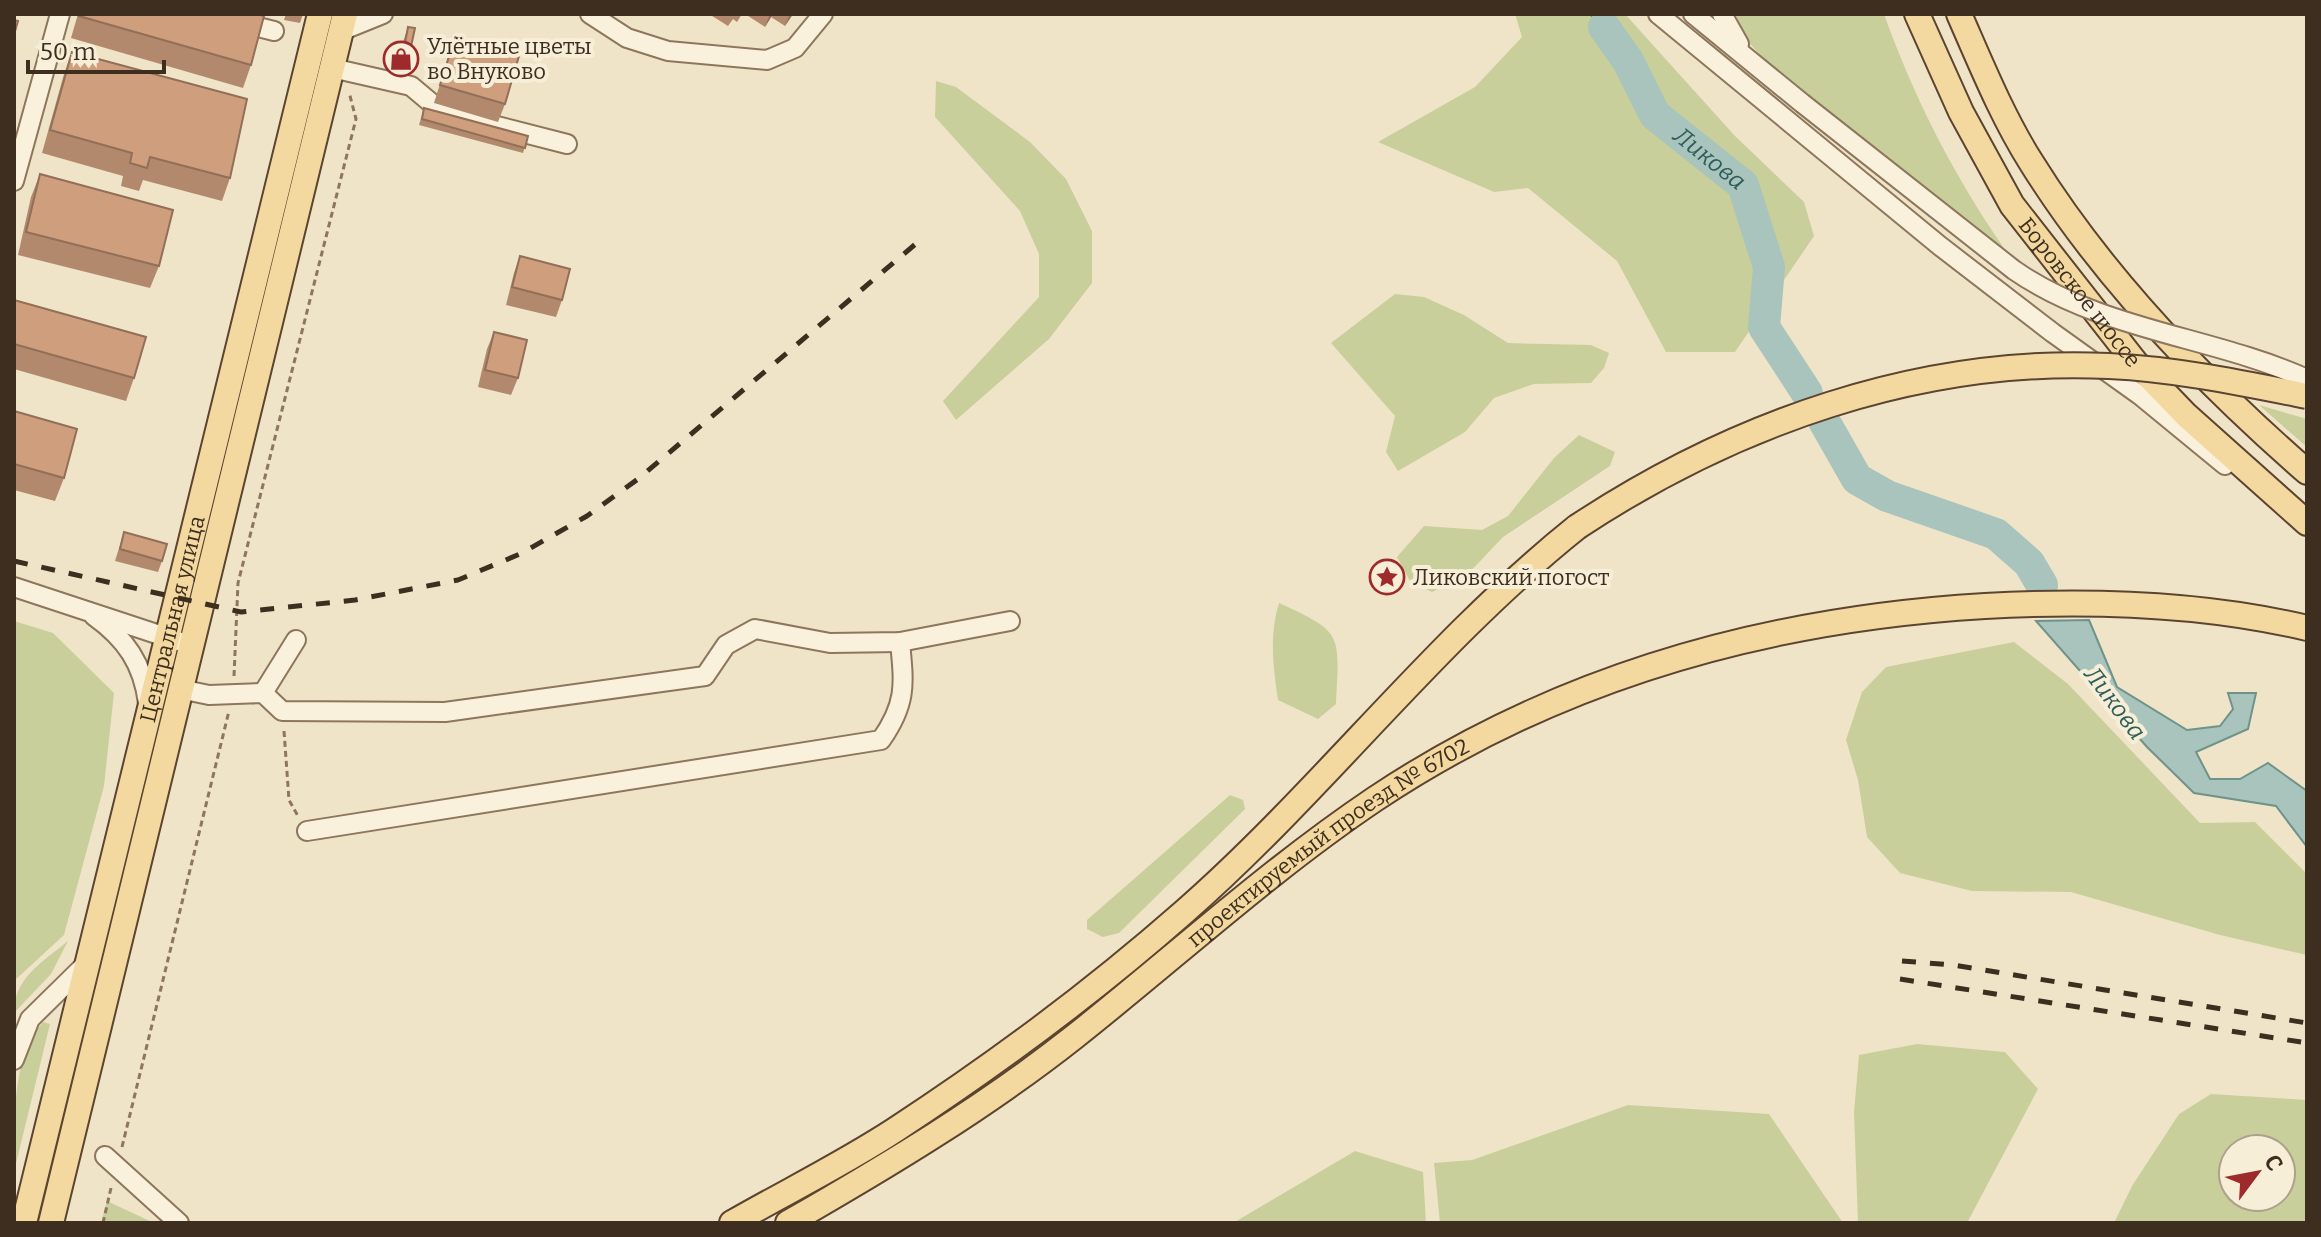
<svg xmlns="http://www.w3.org/2000/svg" width="2321" height="1237" font-family="Bitter,serif">
<rect width="100%" height="100%" fill="#f0e4c8"/>
<g fill="#c9cf9b" fill-rule="evenodd">
<path d="M1515 14H1625L1735 136 1804 202 1814 236 1735 352H1666L1617 261 1528 188 1494 192 1378 142 1475 87 1522 37Z"/>
<path d="M1735 14H1884C1914 98 1955 178 2006 251L1768 63 1738 31 1740 26Z"/>
<path d="M936 81 956 87 1030 142 1066 179 1092 231V283L1049 339 956 420 943 401 1039 297V254L1020 211 935 117Z"/>
<path d="M1395 294 1424 297 1464 315 1508 343 1591 345 1609 353 1604 368 1591 383 1534 384 1494 398 1465 432 1398 471 1386 452 1395 416 1331 343Z"/>
<path d="M2259 405 2307 419V447Z"/>
<path d="M1579 435 1615 452 1610 466 1503 537 1467 575 1432 592 1410 581 1397 557 1424 526 1482 530 1508 516 1554 458Z"/>
<path d="M1279 603C1345 633 1339 634 1336 704L1318 719 1278 700C1273 667 1269 635 1279 603Z"/>
<path d="M14 621 53 633 114 693 104 786 64 935 14 981Z"/>
<path d="M2014 642 2068 684 2200 823 2255 822 2307 874V955L2220 935 2071 892 1972 891 1900 873 1867 837 1858 780 1846 740 1862 692 1886 667Z"/>
<path d="M1230 795 1243 800 1245 809 1119 933 1103 937 1087 929V920Z"/>
<path d="M68 941 51 974 14 1013C14 977 43 962 68 941Z"/>
<path d="M43 1022 50 1024 14 1172C14 1128 11 1055 43 1022Z"/>
<path d="M1917 1044 2005 1052 2038 1089 1967 1223H1858L1854 1112 1859 1055Z"/>
<path d="M2211 1094 2307 1100V1223H2114L2132 1186 2179 1114ZM2233 1149H2281V1197H2233Z"/>
<path d="M1628 1105 1769 1114 1843 1223H1440L1434 1163 1472 1160Z"/>
<path d="M1355 1151 1423 1172 1426 1223H1233Z"/>
<path d="M107 1201 154 1223H101Z"/>
</g>
<path fill="#a9c4bc" stroke="#6f938a" stroke-width="2" d="M2089 620 2117 687 2187 730 2220 726 2233 709 2228 693H2256L2248 729 2196 752 2210 779H2240L2268 763 2307 791V847L2276 806 2194 793 2147 747 2036 621Z"/>
<g fill="none" stroke-linecap="round" stroke-linejoin="round">
<path stroke="#6f938a" stroke-width="5" d="M1592 14 1604 27"/>
<g stroke="#a9c4bc" stroke-width="32">
<path id="s1" d="M1604 27 1628 61 1655 115 1743 185 1769 267 1764 327 1807 393"/>
<path d="M1824 421 1857 479 1887 496 1996 534 2029 563 2042 585"/>
</g>
<g stroke="#8d765c" stroke-width="22">
<g id="minor">
<path d="M206 14 274 31"/>
<path d="M590 14 627 38 668 51 767 60 795 48 823 14"/>
<path d="M1658 14 1940 246 2053 333 2141 396 2225 465"/>
<path d="M1693 14 1802 103"/>
<path d="M1722 14 1739 44"/>
<path d="M341 31 383 14"/>
<path d="M332 68 411 86 442 112 567 144"/>
<path d="M14 181 60 14"/>
<path d="M14 587 178 641"/>
<path d="M94 616C126 639 143 664 148 703"/>
<path d="M180 689 209 695 263 693 282 711 445 712 705 676 726 645 755 629 830 643 900 642 1010 621"/>
<path d="M263 693 296 640"/>
<path d="M307 831 881 740C907 703 904 684 900 642"/>
<path d="M14 1060 30 1019 88 962"/>
<path d="M105 1156 179 1223"/>
</g>
</g>
<g stroke="#5b4430" stroke-width="28">
<g id="major">
<path id="s2" d="M1917 14 1961 112 2012 205 2135 362 2186 415 2307 523"/>
<path d="M1959 14C1981 64 2002 116 2031 162 2103 278 2205 383 2307 472"/>
<path id="s3" d="M24 1223 320 14"/>
<path d="M51 1223 345 14"/>
<path d="M732 1223C786 1192 843 1164 895 1130 996 1064 1093 992 1184 912 1322 791 1433 642 1577 527"/>
<path id="s4" d="M788 1223C887 1166 984 1108 1074 1037 1174 958 1268 871 1375 799 1558 677 1766 619 1985 606 2092 600 2202 603 2307 628"/>
</g>
</g>
<g stroke="#8d765c" stroke-width="3" stroke-dasharray="6 4" stroke-linecap="butt">
<path d="M234 676 238 583 356 119 349 92"/>
<path d="M284 731 289 800 298 816"/>
<path d="M122 1147 229 711"/>
<path d="M103 1223 111 1188"/>
</g>
<use href="#minor" stroke="#faf1dc" stroke-width="18"/>
<use href="#major" stroke="#f3d9a0" stroke-width="24"/>
<g stroke="#3d2e20" stroke-width="5" stroke-dasharray="14 14" stroke-linecap="butt">
<path d="M14 561 241 612 355 600 458 580 520 554 587 516 638 479 925 236"/>
<path d="M1902 961 1953 965 2307 1023"/>
<path d="M1900 979 2307 1043"/>
</g>
<g stroke="#8d765c" stroke-width="22" stroke-linecap="butt">
<path id="minor-bridge" d="M1802 103 2014 270C2102 331 2212 336 2307 379"/>
</g>
<g stroke="#5b4430" stroke-width="28" stroke-linecap="butt">
<path id="major-bridge" d="M1577 527C1733 424 1919 357 2109 366 2175 369 2242 383 2307 396"/>
</g>
<use href="#minor-bridge" stroke="#faf1dc" stroke-width="18"/>
<use href="#major-bridge" stroke="#f3d9a0" stroke-width="24"/>
</g>
<g fill="#b2896c">
<path d="M78 14H257L251 65 243 88 71 38Z"/>
<path d="M286 14H303L300 23 284 20Z"/>
<path d="M709 14H742L737 22 733 19 728 26Z"/>
<path d="M745 14H793L785 26 771 17 765 27Z"/>
<path d="M408 27 409 56 403 73 396 71 402 45Z"/>
<path d="M455 37 505 104 498 122 434 103Z"/>
<path d="M72 52 230 178 222 201 143 180 139 191 121 186 123 176 42 153 64 74Z"/>
<path d="M424 108 528 136 523 153 419 125Z"/>
<path d="M40 174 159 266 150 288 18 255 31 197Z"/>
<path d="M520 256 562 300 556 317 506 305 514 273Z"/>
<path d="M14 300 134 378 126 401 14 369Z"/>
<path d="M494 332 518 378 511 395 478 387 487 349Z"/>
<path d="M14 411 64 478 55 501 14 490Z"/>
<path d="M124 532 162 561 158 572 115 561Z"/>
</g>
<g fill="#916f58">
<path d="M770 14H773L765 27Z"/>
<path d="M790 14H793L785 26Z"/>
</g>
<g fill="#cf9f7d" stroke="#916f58" stroke-width="2">
<path d="M80 14H257L264 16 251 65 79 16Z"/>
<path d="M14 20 18 21 14 35Z"/>
<path d="M408 27 415 28 409 56 403 54Z"/>
<path d="M455 37 519 56 505 104 440 85Z"/>
<path d="M72 52 247 99 230 178 150 157 147 168 130 163 132 153 50 130Z"/>
<path d="M424 108 528 136 525 148 422 119Z"/>
<path d="M40 174 173 210 159 266 26 232Z"/>
<path d="M520 256 570 269 562 300 512 287Z"/>
<path d="M14 300 146 337 134 378 14 344Z"/>
<path d="M494 332 527 340 518 378 485 370Z"/>
<path d="M14 411 77 429 64 478 14 464Z"/>
<path d="M124 532 167 544 162 561 120 549Z"/>
</g>
<defs>
<g id="shop-ring" transform="scale(1.8)"><circle r="9.5" fill="#f7eed8" stroke="#9e2a2b" stroke-width="1.5"/><path d="M-5-2.5h2.3a2.7 3.5 0 0 1 5.4 0H5L5.5 6h-11ZM-1.5-2.5h3a1.5 2.3 0 0 0-3 0Z" fill="#9e2a2b"/></g>
<g id="sight-ring" transform="scale(1.8)"><circle r="9.5" fill="#f7eed8" stroke="#9e2a2b" stroke-width="1.5"/><path d="M0-6L1.8-2.2L6-1.7L2.9 1.2L3.7 5.4L0 3.3L-3.7 5.4L-2.9 1.2L-6-1.7L-1.8-2.2Z" fill="#9e2a2b"/></g>
</defs>
<g fill-rule="evenodd">
<use href="#shop-ring" x="401" y="59"/>
<use href="#sight-ring" x="1387" y="577"/>
</g>
<g text-anchor="middle" stroke-width="8" stroke-linejoin="round" paint-order="stroke">
<g font-size="22" fill="#3d2e20" stroke="#f7eed8" text-anchor="start">
<text x="427" y="54">Улётные цветы<tspan x="427" dy="25">во Внуково</tspan></text>
<text x="1413" y="585">Ликовский погост</text>
</g>
<g font-size="22" fill="#3d2e20" stroke="#f7eed8">
<text dy="8" stroke="none"><textPath href="#s2" startOffset="324">Боровское шоссе</textPath></text>
<text dy="8" stroke="none"><textPath href="#s3" startOffset="622">Центральная улица</textPath></text>
<text dy="8" stroke="none"><textPath href="#s4" startOffset="662">проектируемый проезд № 6702</textPath></text>
</g>
<g font-size="24" font-style="italic" fill="#2f5d5a" stroke="#f7eed8">
<text dy="8" stroke="none"><textPath href="#s1" startOffset="172">Ликова</textPath></text>
<text transform="translate(2115 703) rotate(53)" y="8">Ликова</text>
</g>
</g>
<rect width="2321" height="1237" fill="none" stroke="#3d2e20" stroke-width="32"/>
<g transform="translate(2257 1173) rotate(58)"><circle r="38" fill="#f7eed8" stroke="#ada18e" stroke-width="2"/>
<path d="M0-6L14 30L0 20L-14 30Z" fill="#9e2a2b"/>
<text y="-12" font-size="22" font-weight="bold" text-anchor="middle" fill="#3d2e20">С</text>
</g>
<path d="M28 60v12h136v-12" fill="none" stroke="#3d2e20" stroke-width="4"/>
<text x="40" y="60" font-size="24" fill="#3d2e20" stroke="#f7eed8" stroke-width="6" paint-order="stroke">50 m</text>
</svg>
